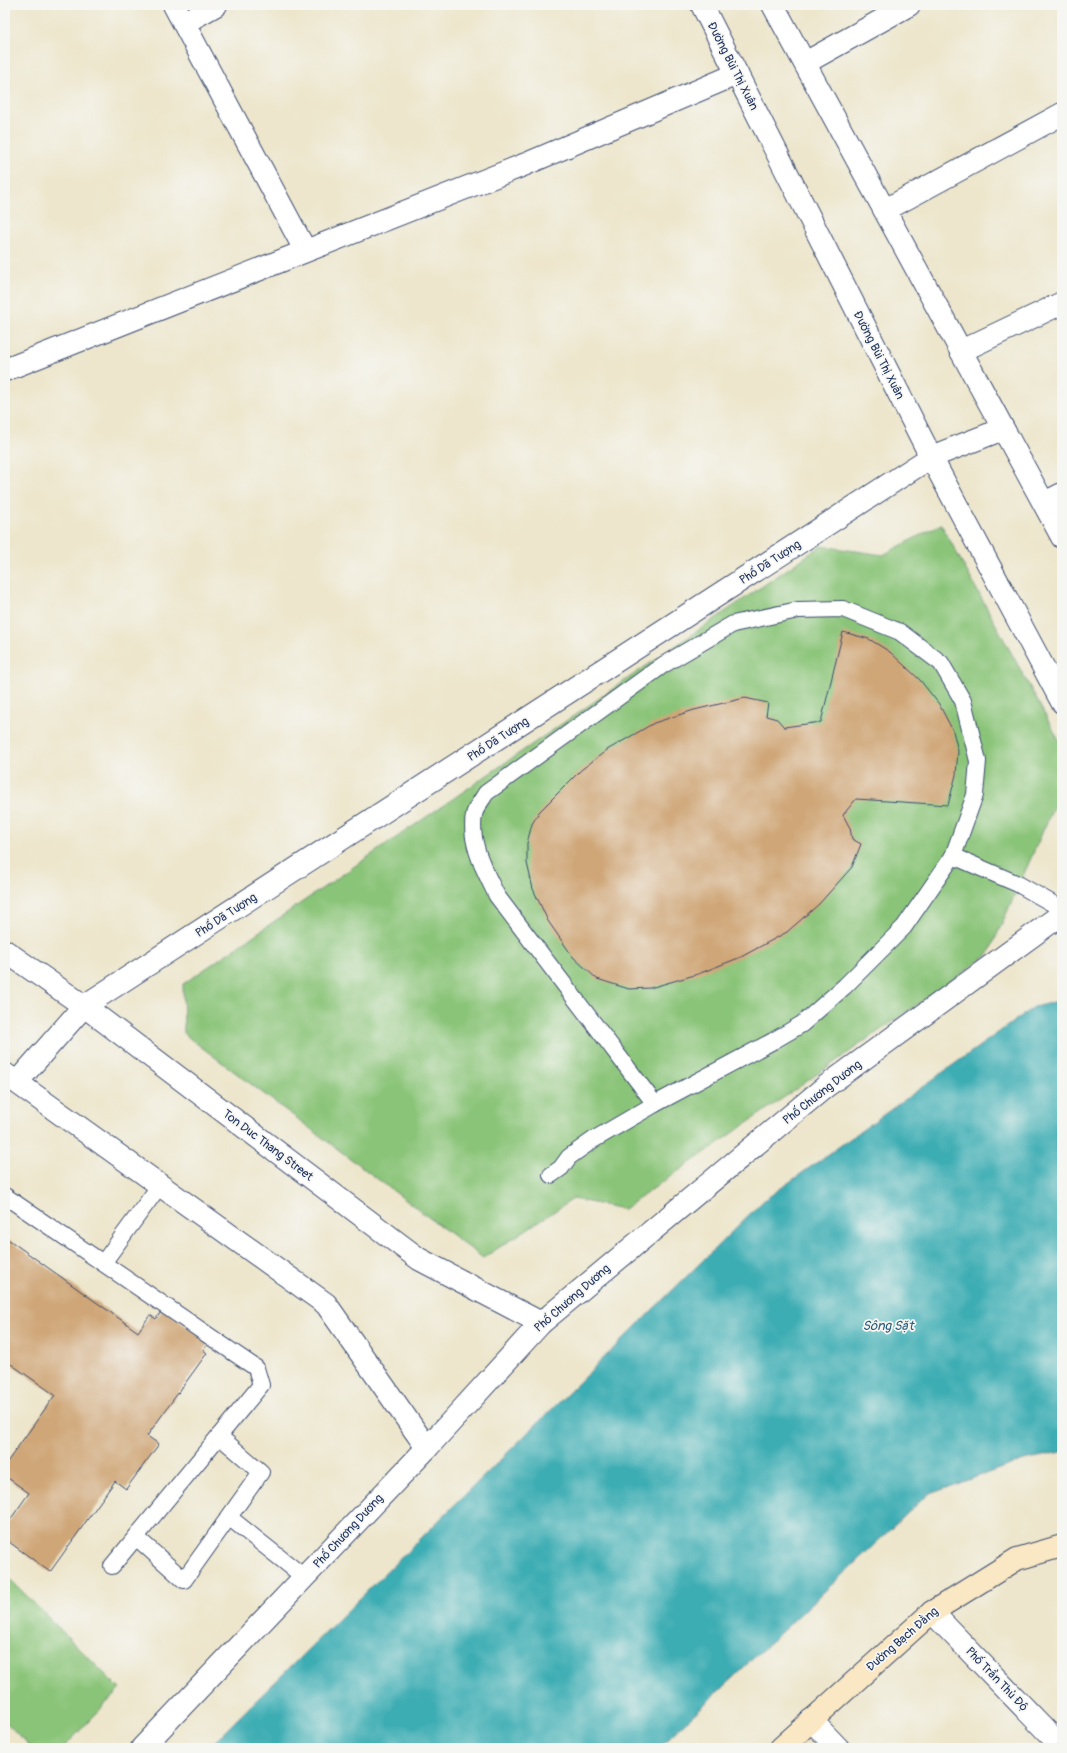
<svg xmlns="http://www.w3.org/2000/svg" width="1067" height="1753" font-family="Pangolin,sans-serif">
<rect width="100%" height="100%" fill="#f6f6f2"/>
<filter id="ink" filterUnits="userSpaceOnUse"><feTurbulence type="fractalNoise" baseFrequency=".025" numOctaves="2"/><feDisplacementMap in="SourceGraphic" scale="8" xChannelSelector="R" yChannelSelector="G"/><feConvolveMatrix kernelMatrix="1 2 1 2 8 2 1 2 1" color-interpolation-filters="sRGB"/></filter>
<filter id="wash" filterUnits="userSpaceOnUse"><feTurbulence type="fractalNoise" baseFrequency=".012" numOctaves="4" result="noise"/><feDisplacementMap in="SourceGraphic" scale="16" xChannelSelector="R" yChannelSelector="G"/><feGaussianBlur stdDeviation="0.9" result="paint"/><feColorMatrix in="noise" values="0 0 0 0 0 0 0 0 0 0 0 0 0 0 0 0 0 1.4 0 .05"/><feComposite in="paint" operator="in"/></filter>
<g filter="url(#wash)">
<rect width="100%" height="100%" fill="#ede6cc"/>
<g fill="#8ac478" stroke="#527a6b">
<path d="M941 524 1062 746V788L988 955 624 1209 573 1199 483 1258 184 1034 183 984 821 546 883 555Z"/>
<path d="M5 1574 120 1689 63 1748H31L5 1721Z"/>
</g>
<path fill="#3cadb4" stroke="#2c6e89" d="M1062 1000V1452L1024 1460 927 1495 658 1748H208L763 1201 1034 1007Z"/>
<g id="blocks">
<g fill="#cfa677">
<path d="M843 632 869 639 890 652 920 680 939 704 953 731 958 751 956 775 948 805 856 799 843 815 850 828 852 839 861 844 852 867 819 904 787 932 741 957 698 974 650 988 629 989 597 979 573 957 548 921 533 889 527 863V843L532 824 539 812 581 770 607 750 654 723 694 710 745 698 768 703 766 716 777 719 784 727 821 722Z"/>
<path d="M5 1237 138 1332 150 1315 156 1319 163 1309 209 1343 203 1350 207 1353 147 1436 159 1444 126 1489 115 1481 50 1572 5 1539V1527L29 1493 5 1476V1465L55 1395 5 1360Z"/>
</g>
</g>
</g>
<g filter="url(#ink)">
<use href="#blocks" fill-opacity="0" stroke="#3a4a6e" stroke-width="1"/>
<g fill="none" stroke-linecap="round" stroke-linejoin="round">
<g stroke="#3a4a6e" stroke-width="18">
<g id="service">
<path d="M655 1104 497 896C485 871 469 844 474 815 475 808 482 800 486 793L663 665 733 624 798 610 843 609 900 632 941 663 963 701 978 761 975 795 953 856"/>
<path d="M551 1175 561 1168 569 1157 593 1140 655 1104 773 1041 802 1024 845 986 904 927 953 856 1018 884 1062 909"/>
<path d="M5 1196 256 1368 261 1385 112 1566"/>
<path d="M103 1263 160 1185"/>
<path d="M230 1518 304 1577"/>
<path d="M136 1537 184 1580 261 1472 219 1436"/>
</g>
</g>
<g stroke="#3a4a6e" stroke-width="24">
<g id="minor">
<path d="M174 5 305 250"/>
<path d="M184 23 216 5"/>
<path d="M805 63 909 5"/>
<path d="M885 210 1062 114"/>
<path d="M961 351 1062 303"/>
<path d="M5 370 526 164 737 74"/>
<path d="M1044 503 1062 494"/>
<path d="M17 1082 84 1006 931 457 1003 429"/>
<path d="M932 1612 1062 1747"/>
<path d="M811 1720 838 1748"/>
<path d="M142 1748 427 1448"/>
</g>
</g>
<g stroke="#3a4a6e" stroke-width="24">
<g id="tertiary">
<path d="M702 5 931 457 1062 702"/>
<path d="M773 5 1062 537"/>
<path d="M5 951 84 1006 419 1259 541 1323"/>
<path d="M5 1074 326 1304 427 1448 541 1323 825 1087 1062 914"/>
</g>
</g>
<g stroke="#3a4a6e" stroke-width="24">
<path id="secondary" d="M781 1748 932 1612 1017 1559 1062 1546"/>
</g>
<use href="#service" stroke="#fff" stroke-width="16"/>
<use href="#minor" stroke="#fff" stroke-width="22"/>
<use href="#tertiary" stroke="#fff" stroke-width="22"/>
<use href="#secondary" stroke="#fae7c3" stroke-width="22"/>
</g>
</g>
<g text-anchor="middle" stroke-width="3.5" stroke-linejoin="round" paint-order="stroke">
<g font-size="12" fill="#1b2f5e" stroke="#f6f6f2">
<text transform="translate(733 66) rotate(63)" y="4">Đường Bùi Thị Xuân</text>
<text transform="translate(879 355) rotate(63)" y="4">Đường Bùi Thị Xuân</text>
<text transform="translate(770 562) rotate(-33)" y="4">Phố Dã Tượng</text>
<text transform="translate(498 739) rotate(-33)" y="4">Phố Dã Tượng</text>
<text transform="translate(226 915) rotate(-33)" y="4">Phố Dã Tượng</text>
<text transform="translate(822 1092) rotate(-38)" y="4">Phố Chương Dương</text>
<text transform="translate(268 1145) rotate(37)" y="4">Ton Duc Thang Street</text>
<text transform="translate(572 1298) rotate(-41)" y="4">Phố Chương Dương</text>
<text transform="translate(348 1531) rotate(-47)" y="4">Phố Chương Dương</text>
<text transform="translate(902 1639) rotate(-41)" y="4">Đường Bạch Đằng</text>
<text transform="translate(997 1679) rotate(46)" y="4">Phố Trần Thủ Độ</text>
</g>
<g font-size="13" font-style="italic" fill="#275b7c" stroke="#f6f6f2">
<text x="888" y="1330">Sông Sặt</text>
</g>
</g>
<rect width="1067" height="1753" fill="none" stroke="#f6f6f2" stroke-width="20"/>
</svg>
